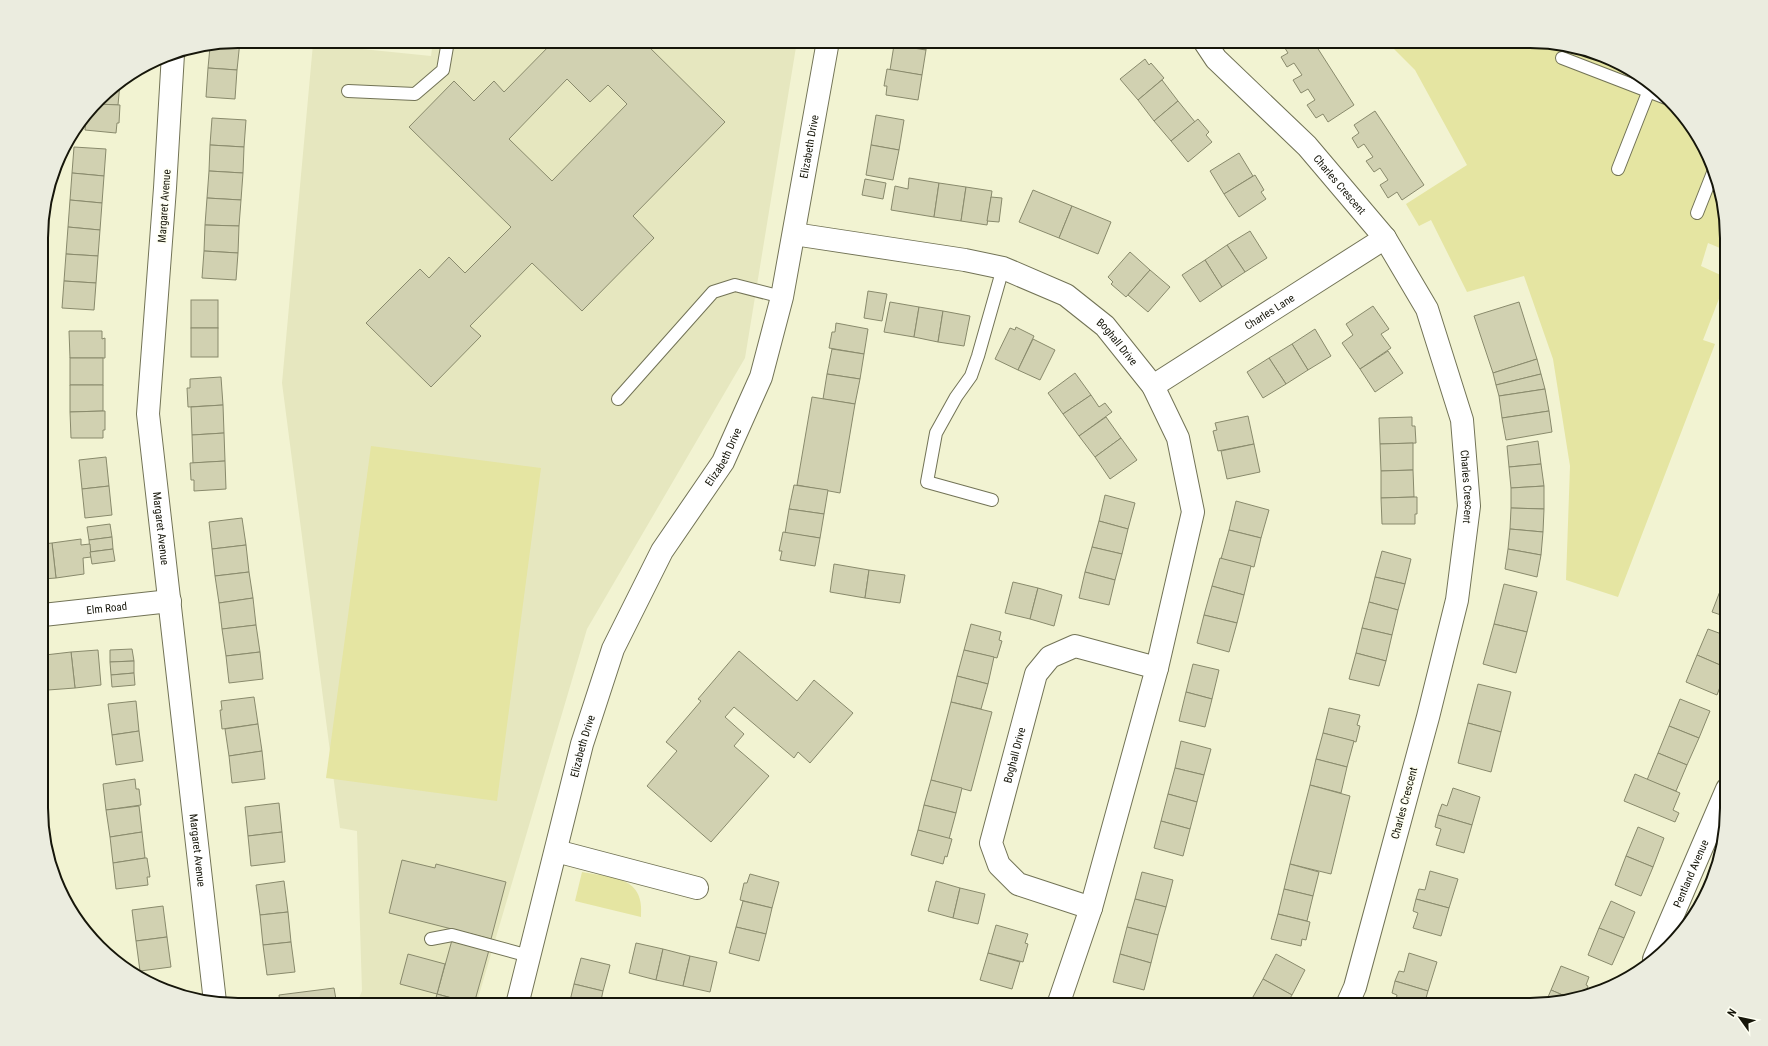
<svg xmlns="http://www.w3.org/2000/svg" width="1768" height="1046" font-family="'Roboto Condensed',sans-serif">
<rect width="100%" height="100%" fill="#f2f3d2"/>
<path fill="#e6e7bf" d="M433 41H797L745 358 587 629 476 1005H356L362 991 357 831 340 828 282 383 313 44 431 56Z"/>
<g fill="#e5e5a2">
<path d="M1386 41H1530L1581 48 1629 68 1669 99 1700 139 1717 175 1727 225V251L1708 243 1701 266 1727 278 1703 340 1715 344 1618 597 1566 580 1570 466 1553 359 1524 276 1467 292 1431 220 1419 226 1406 204 1467 165 1415 70Z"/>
<path d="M371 446 541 468 497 801 326 778Z"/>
<path d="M582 872C613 878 645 876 641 917L575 901Z"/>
</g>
<g fill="#d1d1b1" stroke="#898a6c" fill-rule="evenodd">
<path d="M240 41 237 70 208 68 210 47Z"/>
<path d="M554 41H643L725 122 633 216 654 238 582 311 532 263 470 326 481 336 431 387 366 323 420 269 429 278 449 257 465 273 511 227 409 127 454 81 474 101 494 81 504 92ZM567 79 590 102 608 85 627 104 552 181 509 139Z"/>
<path d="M895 41H927L926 50 894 45Z"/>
<path d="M1100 41H1125L1102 47Z"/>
<path d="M1288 41H1313L1354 105 1328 122 1323 114 1316 118 1307 105 1315 100 1308 89 1301 93 1293 80 1302 75 1294 63 1287 67 1281 57 1288 53 1283 45Z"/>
<path d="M894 45 926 50 922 75 890 70Z"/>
<path d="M1145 59 1149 65 1151 63 1164 78 1138 100 1120 79Z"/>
<path d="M208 68 237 70 235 99 206 97Z"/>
<path d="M887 69 922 75 918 100 886 95 887 86H884Z"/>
<path d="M1162 80 1178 101 1154 121 1138 100Z"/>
<path d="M120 83 118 105 97 104 108 90Z"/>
<path d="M1178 101 1195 122 1171 141 1154 121Z"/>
<path d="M97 104 120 105 119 123H117L116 133 85 130 86 118Z"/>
<path d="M1375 111 1424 185 1402 200 1397 192 1388 198 1380 185 1388 180 1380 168 1374 172 1366 161 1373 157 1364 144 1358 148 1352 138 1359 133 1354 125Z"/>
<path d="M876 115 904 120 899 150 871 145Z"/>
<path d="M212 118 246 120 244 147 210 145Z"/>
<path d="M1198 119 1209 132 1206 135 1212 142 1188 162 1171 141Z"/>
<path d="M210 145 244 147 243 173 209 171Z"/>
<path d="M871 145 899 150 893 180 866 175Z"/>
<path d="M74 147 106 149 104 176 72 173Z"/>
<path d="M1239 153 1253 176 1224 194 1210 171Z"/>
<path d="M209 171 243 173 241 200 207 198Z"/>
<path d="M72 173 104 176 102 203 70 200Z"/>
<path d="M1255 175 1264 190 1261 192 1266 199 1239 217 1224 194Z"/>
<path d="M909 178 939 183 934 217 891 210 895 186 908 189Z"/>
<path d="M865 179 886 183 883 199 862 195Z"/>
<path d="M939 183 966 187 961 221 934 217Z"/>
<path d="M966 187 992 191 987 225 961 221Z"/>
<path d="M1033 190 1072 206 1059 238 1019 222Z"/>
<path d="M991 197 1002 198 999 222 987 221Z"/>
<path d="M207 198 241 200 239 226 205 225Z"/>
<path d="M70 200 102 203 100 230 68 227Z"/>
<path d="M1072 206 1111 222 1098 254 1059 238Z"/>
<path d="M205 225 239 226 238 253 204 251Z"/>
<path d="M68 227 100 230 98 256 66 254Z"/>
<path d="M1250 231 1267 258 1245 272 1227 245Z"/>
<path d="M1227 245 1245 272 1222 287 1205 260Z"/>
<path d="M204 251 238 253 236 280 202 278Z"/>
<path d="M1130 252 1150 270 1126 297 1111 284 1113 282 1108 277Z"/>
<path d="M66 254 98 256 96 283 64 281Z"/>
<path d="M1205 260 1222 287 1200 302 1182 275Z"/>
<path d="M1150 270 1170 287 1148 312 1128 295Z"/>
<path d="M64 281 96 283 94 310 62 308Z"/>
<path d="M868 291 887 294 882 321 864 318Z"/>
<rect x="191" y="300" width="27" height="28"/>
<path d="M890 302 919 307 914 337 884 332Z"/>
<path d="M1519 302 1537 359 1493 373 1474 316Z"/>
<path d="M1373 306 1389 329 1381 334 1391 348 1360 369 1342 343 1353 335 1346 324Z"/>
<path d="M919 307 943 311 938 342 914 337Z"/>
<path d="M943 311 970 316 964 346 938 342Z"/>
<path d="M836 323 868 329 864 354 829 348 832 332H835Z"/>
<path d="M1016 327 1034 336 1018 370 995 359 1010 328 1015 330Z"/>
<rect x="191" y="328" width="27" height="29"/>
<path d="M1315 329 1331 356 1308 370 1292 344Z"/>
<path d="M69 331H102V339L105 338V358H70Z"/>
<path d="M1033 339 1055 350 1040 380 1018 370Z"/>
<path d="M1292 344 1308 370 1286 384 1269 358Z"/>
<path d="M832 349 864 354 860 379 827 374Z"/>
<path d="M1388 351 1403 373 1375 392 1360 369Z"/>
<rect x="70" y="358" width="33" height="27"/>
<path d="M1269 358 1286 384 1263 398 1247 372Z"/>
<path d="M1537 359 1541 374 1496 385 1493 373Z"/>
<path d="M1075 373 1091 395 1063 414 1048 393Z"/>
<path d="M827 374 860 379 855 404 823 399Z"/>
<path d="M1541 374 1545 389 1499 396 1496 385Z"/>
<path d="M221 377 223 405 188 407 187 388H190V379Z"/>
<path d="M70 385H103V411L70 412Z"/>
<path d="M1545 389 1549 411 1502 418 1499 396Z"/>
<path d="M1091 395 1099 407 1105 403 1112 412 1079 436 1063 414Z"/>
<path d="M812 397 855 404 840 493 797 485Z"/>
<path d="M223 405 224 433 192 435 191 407Z"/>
<path d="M103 411H105V430H103V438H71L70 412Z"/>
<path d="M1549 411 1552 432 1506 440 1502 418Z"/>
<path d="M1248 416 1254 444 1218 451 1213 431 1217 430 1215 423Z"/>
<path d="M1106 417 1121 438 1095 457 1079 436Z"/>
<path d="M1412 417V426H1415L1416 443 1380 444 1379 418Z"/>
<path d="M224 433 225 461 193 463 192 435Z"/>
<path d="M1121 438 1137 460 1110 479 1095 457Z"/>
<path d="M1538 441 1541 464 1509 467 1507 446Z"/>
<path d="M1413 443V470L1381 471 1380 444Z"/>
<path d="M1254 444 1260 472 1227 479 1221 451Z"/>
<path d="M106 457 109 486 82 489 79 460Z"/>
<path d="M225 461 226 489 194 491V480H191L190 463Z"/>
<path d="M1541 464 1544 486 1511 488 1509 467Z"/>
<path d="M1413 470 1414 497 1381 498V471Z"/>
<path d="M794 485 828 490 824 514 789 509Z"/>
<path d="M109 486 112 515 85 518 82 489Z"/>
<path d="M1544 486V509L1511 508V488Z"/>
<path d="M1105 495 1135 503 1128 529 1099 521Z"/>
<path d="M1414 497H1417V514H1415V524H1382L1381 498Z"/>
<path d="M1236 501 1269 510 1261 538 1229 530Z"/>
<path d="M1511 508 1544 509 1543 532 1510 529Z"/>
<path d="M789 509 824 514 820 538 785 533Z"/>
<path d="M242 518 246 545 212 549 209 522Z"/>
<path d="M1099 521 1128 529 1122 554 1092 547Z"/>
<path d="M110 524 112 537 89 540 87 527Z"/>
<path d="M1510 529 1543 532 1541 555 1508 549Z"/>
<path d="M1229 530 1261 538 1254 567 1221 559Z"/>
<path d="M783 532 820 538 815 566 780 560 782 551H779Z"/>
<path d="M112 537 113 549 90 552 89 540Z"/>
<path d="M81 539V545L90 544 91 557 83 558 84 574 56 578 52 543Z"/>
<path d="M52 543 56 578 43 579V544Z"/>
<path d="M246 545 249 572 215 576 212 549Z"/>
<path d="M1092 547 1122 554 1115 580 1085 572Z"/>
<path d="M113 549 115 561 92 564 90 552Z"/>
<path d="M1508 549 1541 555 1537 577 1505 569Z"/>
<path d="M1382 551 1411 559 1405 584 1375 577Z"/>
<path d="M1220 558 1251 566 1244 595 1212 586Z"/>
<path d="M834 564 869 570 865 598 830 592Z"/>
<path d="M869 570 905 575 900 603 865 598Z"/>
<path d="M249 572 253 598 219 603 215 576Z"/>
<path d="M1085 572 1115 580 1109 605 1079 598Z"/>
<path d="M1375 577 1405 584 1398 610 1369 602Z"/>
<path d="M1013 582 1038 588 1030 619 1005 613Z"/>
<path d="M1504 584 1537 592 1527 632 1494 624Z"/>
<path d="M1212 586 1244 595 1237 623 1204 615Z"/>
<path d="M1722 586 1727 588V617L1712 612Z"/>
<path d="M1038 588 1062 595 1054 626 1030 619Z"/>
<path d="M253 598 256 625 222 629 219 603Z"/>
<path d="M1369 602 1398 610 1392 635 1362 628Z"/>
<path d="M1204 615 1237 623 1229 652 1197 643Z"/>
<path d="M971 624 1001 632 999 640 1002 641 997 658 964 650Z"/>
<path d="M1494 624 1527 632 1516 673 1483 664Z"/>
<path d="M256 625 260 652 226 656 222 629Z"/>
<path d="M1362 628 1392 635 1386 661 1356 653Z"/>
<path d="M1708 629 1727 636V668L1697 655Z"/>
<path d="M132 649 134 661 110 662V650Z"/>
<path d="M98 650 101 685 75 688 71 652Z"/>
<path d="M964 650 994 657 988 684 957 676Z"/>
<path d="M739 651 797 701 814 680 853 713 810 763 798 752 794 758 734 707 725 717 744 734 734 746 769 776 711 842 647 786 677 751 666 742 701 701 698 699Z"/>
<path d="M71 652 75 688 48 690 47 681H43V667H46L45 655Z"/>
<path d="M260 652 263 679 229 683 226 656Z"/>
<path d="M1356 653 1386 661 1379 686 1349 679Z"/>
<path d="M1697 655 1727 668V679L1723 688 1720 687 1717 695 1686 682Z"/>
<path d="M134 661V673L111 675 110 662Z"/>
<path d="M1193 664 1219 670 1212 699 1186 692Z"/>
<path d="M134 673 135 685 112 687 111 675Z"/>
<path d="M957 676 988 684 981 709 951 702Z"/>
<path d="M1478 684 1511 692 1501 732 1468 723Z"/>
<path d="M1186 692 1212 699 1205 727 1179 721Z"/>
<path d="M254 697 258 724 222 729 220 710H222L221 701Z"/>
<path d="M1680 699 1710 711 1699 738 1669 726Z"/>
<path d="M136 701 139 731 112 735 108 704Z"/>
<path d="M951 702 992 712 971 791 931 780Z"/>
<path d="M1329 708 1360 715 1357 725 1360 726 1356 742 1323 733Z"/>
<path d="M1468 723 1501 732 1491 772 1458 763Z"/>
<path d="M258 724 262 751 229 756 225 729Z"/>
<path d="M1669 726 1699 738 1687 765 1658 753Z"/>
<path d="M139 731 143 761 116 765 112 735Z"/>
<path d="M1323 733 1354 741 1347 767 1316 759Z"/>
<path d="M1181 741 1211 749 1204 775 1175 768Z"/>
<path d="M262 751 265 779 232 783 229 756Z"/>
<path d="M1658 753 1687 765 1676 791 1647 780Z"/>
<path d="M1316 759 1347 767 1341 793 1310 785Z"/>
<path d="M1175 768 1204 775 1197 802 1168 794Z"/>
<path d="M1635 774 1680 793 1673 810 1679 813 1675 822 1624 801Z"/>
<path d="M135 779 136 789H139L141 805 106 810 103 784Z"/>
<path d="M931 780 962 788 956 813 924 805Z"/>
<path d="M1310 785 1350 796 1331 874 1290 864Z"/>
<path d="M1453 788 1480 797 1472 825 1438 815 1442 804 1447 806Z"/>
<path d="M1168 794 1197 802 1190 829 1161 821Z"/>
<path d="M279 803 282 832 248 836 245 807Z"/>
<path d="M924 805 956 813 949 839 918 830Z"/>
<path d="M139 806 142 832 110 837 106 810Z"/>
<path d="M1438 815 1472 825 1464 853 1436 845 1441 829 1435 827Z"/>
<path d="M1161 821 1190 829 1183 856 1154 848Z"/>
<path d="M1638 827 1664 838 1653 867 1626 856Z"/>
<path d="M918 830 952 839 947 857 945 856 943 864 911 855Z"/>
<path d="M142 832 145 858 113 863 110 837Z"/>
<path d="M282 832 285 862 251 866 248 836Z"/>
<path d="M1626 856 1653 867 1641 896 1615 885Z"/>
<path d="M145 858H147L150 877H147L148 885 116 889 113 863Z"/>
<path d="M402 860 435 868 436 864 506 882 491 939 389 913Z"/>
<path d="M1290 864 1319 872 1313 896 1284 889Z"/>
<path d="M1430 871 1458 879 1449 908 1416 899 1419 889 1425 890Z"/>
<path d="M1142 872 1173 880 1166 907 1135 899Z"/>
<path d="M750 874 779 882 772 908 740 900 744 883H747Z"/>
<path d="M284 881 288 912 260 915 256 885Z"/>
<path d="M936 881 960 888 953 918 928 911Z"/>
<path d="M960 888 985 894 978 924 953 918Z"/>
<path d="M1284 889 1313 896 1307 921 1278 914Z"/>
<path d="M1135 899 1166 907 1158 935 1127 927Z"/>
<path d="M1416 899 1449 908 1441 936 1413 928 1418 913 1413 911Z"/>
<path d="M743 901 772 908 766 934 736 927Z"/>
<path d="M1611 901 1635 912 1624 938 1599 928Z"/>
<path d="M163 906 167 937 136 941 132 910Z"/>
<path d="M288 912 291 942 263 945 260 915Z"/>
<path d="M1278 914 1310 922 1306 940 1302 939 1301 946 1271 939Z"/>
<path d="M996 925 1028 934 1025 943 1028 944 1023 962 988 953Z"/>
<path d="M736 927 766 934 759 961 729 953Z"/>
<path d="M1127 927 1158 935 1151 963 1120 954Z"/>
<path d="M1599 928 1624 938 1612 965 1588 955Z"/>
<path d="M167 937 171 967 140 971 136 941Z"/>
<path d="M452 940 489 950 474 1004 437 994Z"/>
<path d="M291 942 295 972 267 975 263 945Z"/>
<path d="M636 943 663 949 656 980 629 973Z"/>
<path d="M663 949 690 956 683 986 656 980Z"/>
<path d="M988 953 1020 962 1012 989 980 980Z"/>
<path d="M1409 953 1437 962 1428 991 1395 981 1399 971 1404 972Z"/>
<path d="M408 954 445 964 437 994 400 984Z"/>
<path d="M1120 954 1151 963 1144 990 1113 982Z"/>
<path d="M1276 954 1305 970 1292 995 1263 979Z"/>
<path d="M690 956 717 962 710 992 683 986Z"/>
<path d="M581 958 610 965 603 991 574 984Z"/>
<path d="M1561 966 1589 977 1586 985 1588 986 1584 996 1572 999 1551 990Z"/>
<path d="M1263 979 1292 995 1286 1005 1249 1004Z"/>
<path d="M1395 981 1428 991 1424 1005H1395L1397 995 1392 993Z"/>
<path d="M574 984 603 991 600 1005H569Z"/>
<path d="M334 988 337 1005H280L279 995Z"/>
<path d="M1551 990 1572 999 1545 1004Z"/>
<path d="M437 994 459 1000 458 1005H434Z"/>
<path d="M359 998 383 1005H357Z"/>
</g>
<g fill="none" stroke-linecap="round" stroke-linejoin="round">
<g stroke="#727356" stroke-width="14">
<g id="lane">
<path d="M1562 58 1671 100"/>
<path d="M348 91 415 94 443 70 448 41"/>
<path d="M1618 169 1651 85"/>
<path d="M1697 213 1714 170"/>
<path d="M618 399 713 292 735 285 782 297"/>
<path d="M992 500 927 482 936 433 956 397 971 376 978 356 1003 268"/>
<path d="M431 939 452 935 529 956"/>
</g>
</g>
<g stroke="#727356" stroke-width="24">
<g id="street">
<path id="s1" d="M1204 41 1216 59 1307 146 1385 238 1427 309 1462 420 1469 506 1457 600 1428 717 1355 987 1347 1005"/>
<path id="s2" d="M173 54 165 188 148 414 215 1002"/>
<path id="s3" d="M794 234 965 260 1003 268 1066 295 1105 326 1153 386 1178 438 1193 512 1157 668 1091 908 1058 1005"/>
<path id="s4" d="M1153 386 1385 238"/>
<path id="s5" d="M43 615 170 601"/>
<path d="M556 851 697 888"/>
<path id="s6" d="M1091 908 1018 884 999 865 991 843 1036 674 1050 657 1075 646 1157 668"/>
<path id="s7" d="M1654 959 1727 789"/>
<path id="s8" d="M517 1005 582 744 613 649 662 551 723 462 761 377 782 297 828 41"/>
</g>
</g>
<use href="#lane" stroke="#fff" stroke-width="12"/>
<use href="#street" stroke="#fff" stroke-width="22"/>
</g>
<g text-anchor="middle" stroke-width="3" stroke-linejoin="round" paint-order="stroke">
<g font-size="11" fill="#16160a" stroke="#fefff2">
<text dy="4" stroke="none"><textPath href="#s8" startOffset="915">Elizabeth Drive</textPath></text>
<text dy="4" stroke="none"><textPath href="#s1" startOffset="198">Charles Crescent</textPath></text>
<text transform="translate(164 206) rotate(-86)" y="4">Margaret Avenue</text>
<text dy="4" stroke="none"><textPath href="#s4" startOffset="138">Charles Lane</textPath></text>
<text dy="4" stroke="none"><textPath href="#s3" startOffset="350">Boghall Drive</textPath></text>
<text dy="4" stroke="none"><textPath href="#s8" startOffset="591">Elizabeth Drive</textPath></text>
<text dy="4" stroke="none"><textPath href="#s1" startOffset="534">Charles Crescent</textPath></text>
<text dy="4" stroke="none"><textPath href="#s2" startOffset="476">Margaret Avenue</textPath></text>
<text dy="4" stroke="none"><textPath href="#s5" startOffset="64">Elm Road</textPath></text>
<text dy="4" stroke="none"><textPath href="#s8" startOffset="267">Elizabeth Drive</textPath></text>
<text dy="4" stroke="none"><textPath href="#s6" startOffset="218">Boghall Drive</textPath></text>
<text transform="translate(1404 803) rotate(-75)" y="4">Charles Crescent</text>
<text dy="4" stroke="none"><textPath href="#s2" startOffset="800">Margaret Avenue</textPath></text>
<text dy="4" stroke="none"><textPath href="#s7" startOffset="93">Pentland Avenue</textPath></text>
</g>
</g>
<path d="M0 0H1768V1046H0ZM238 48H1530A190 190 0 0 1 1720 238V808A190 190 0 0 1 1530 998H238A190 190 0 0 1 48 808V238A190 190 0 0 1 238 48Z" fill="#ebecdf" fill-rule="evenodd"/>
<path fill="none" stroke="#16160a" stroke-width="2" d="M238 48H1530A190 190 0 0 1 1720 238V808A190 190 0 0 1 1530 998H238A190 190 0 0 1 48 808V238A190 190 0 0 1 238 48Z"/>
<g transform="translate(1740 1018) rotate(303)" stroke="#fefff2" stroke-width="3" paint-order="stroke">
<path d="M0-3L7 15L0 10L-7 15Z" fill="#16160a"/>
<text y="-6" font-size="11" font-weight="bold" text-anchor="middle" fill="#16160a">N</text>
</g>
</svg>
